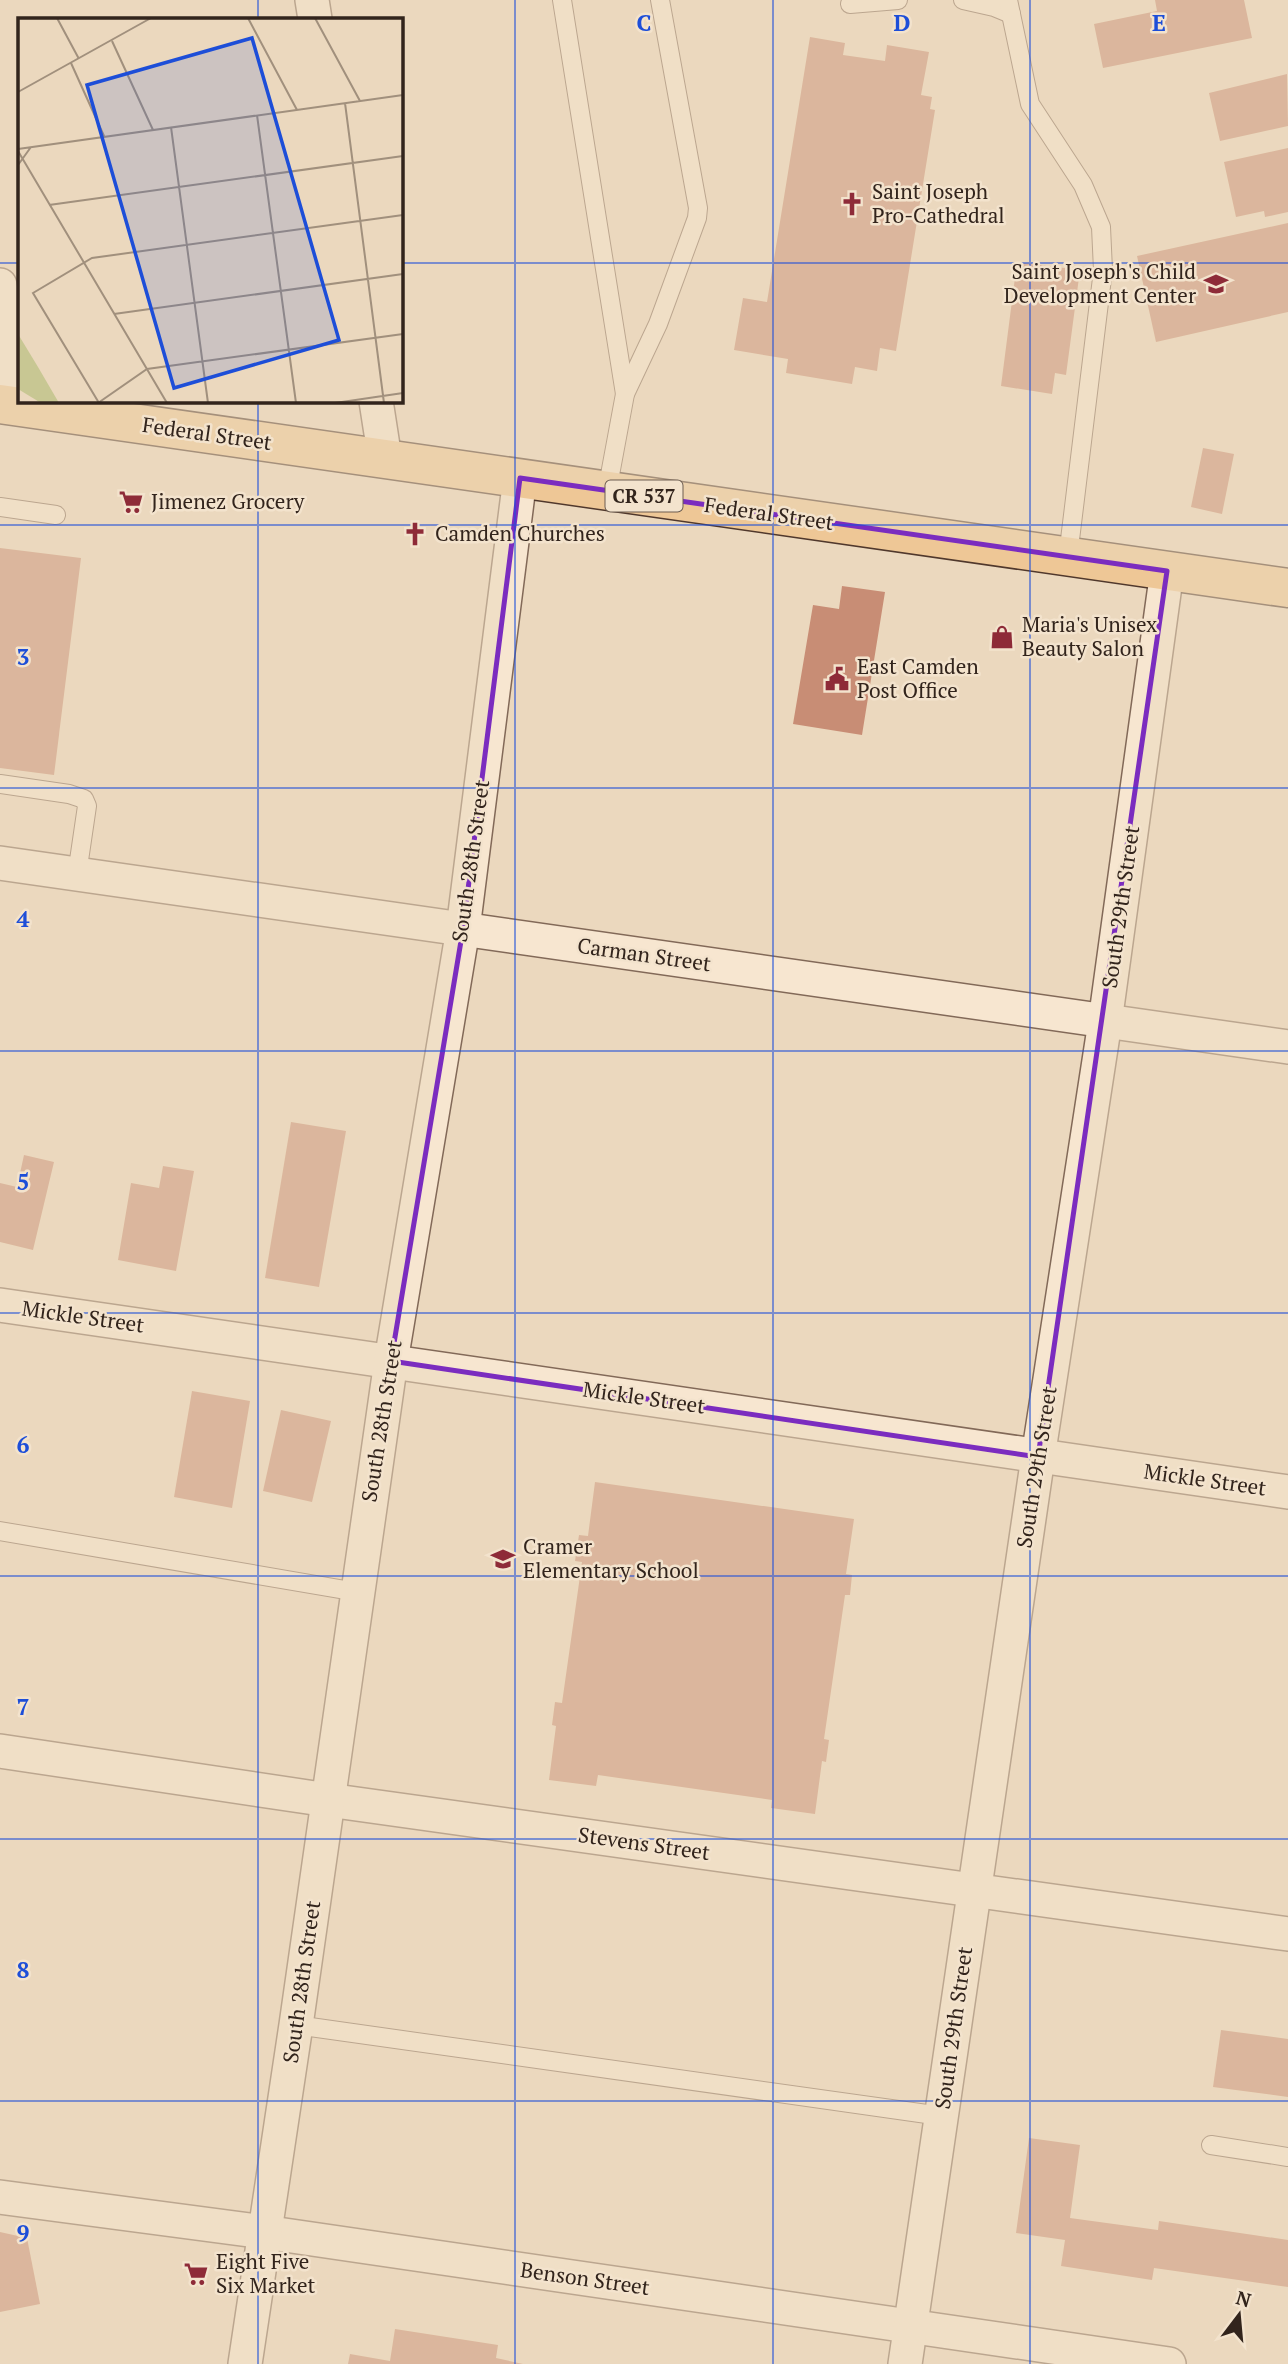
<svg xmlns="http://www.w3.org/2000/svg" width="1288" height="2364" font-family="'PT Serif',serif">
<rect width="100%" height="100%" fill="#ebd8be"/>
<g fill="#c88d75">
<path d="M1155 0H1244L1252 38 1103 68 1094 24 1157 11Z"/>
<path d="M810 37 845 43 843 55 885 61 887 45 929 52 921 95 932 97 930 109 935 110 896 351 880 348 877 371 855 367 852 384 786 373 788 359 734 350 743 298 767 302Z"/>
<path d="M1287 74 1288 126 1220 141 1209 93Z"/>
<path d="M1288 148V212L1265 217 1264 211 1236 217 1224 162Z"/>
<path d="M1288 223V312L1156 342 1137 256Z"/>
<path d="M1017 262 1080 270 1066 375 1055 373 1052 394 1001 386Z"/>
<path d="M1203 448 1234 454 1222 514 1191 507Z"/>
<path d="M0 548 81 558 54 775 0 768Z"/>
<path d="M842 586 885 592 862 735 793 724 813 605 839 609Z"/>
<path d="M291 1122 346 1131 319 1287 265 1278Z"/>
<path d="M24 1155 54 1162 33 1250 0 1242V1183L17 1187Z"/>
<path d="M163 1166 194 1171 176 1271 118 1260 131 1183 159 1188Z"/>
<path d="M192 1391 250 1401 232 1508 174 1497Z"/>
<path d="M281 1410 331 1421 312 1502 263 1491Z"/>
<path d="M595 1482 854 1519 846 1574 852 1575 850 1595H845L824 1739 829 1740 826 1762 822 1761 815 1814 771 1808 772 1800 598 1775 596 1786 549 1780 556 1726 552 1725 555 1702 562 1703 582 1562 575 1561 579 1535 588 1536Z"/>
<path d="M1221 2030 1288 2039V2097L1213 2087Z"/>
<path d="M1029 2138 1080 2145 1070 2218 1158 2230 1159 2221 1288 2240V2287L1154 2268 1152 2280 1061 2266 1065 2240 1016 2233Z"/>
<path d="M0 2232 27 2238 40 2304 0 2312Z"/>
<path d="M395 2329 498 2345 496 2358 523 2364H348L350 2354 390 2361Z"/>
</g>
<g fill="none" stroke-linecap="round" stroke-linejoin="round">
<g stroke="#826958" stroke-width="20">
<g id="service">
<path d="M562 0 625 394"/>
<path d="M963 0 994 7 1011 14"/>
<path d="M1008 0 1030 104 1083 185 1101 227 1103 270 1068 556"/>
<path d="M850 4 898 0"/>
<path d="M607 491 625 394 658 324 697 218 698 208 660 0"/>
<path d="M0 507 56 515"/>
<path d="M0 784 69 794 84 799 87 806 77 874"/>
<path d="M0 1531 357 1592"/>
<path d="M296 2025 941 2116"/>
<path d="M1211 2145 1288 2157"/>
</g>
</g>
<g stroke="#826958" stroke-width="36">
<g id="minor">
<path d="M312 0 315 19"/>
<path d="M0 285 19 407"/>
<path d="M376 401 385 459"/>
<path d="M0 863 1288 1047"/>
<path d="M0 1305 1288 1492"/>
<path d="M0 1751 328 1800 1288 1934"/>
<path d="M0 2197 264 2232 1169 2364"/>
<path d="M245 2364 296 2025 391 1361 463 929 520 478"/>
<path d="M905 2364 1038 1457 1105 1022 1167 571"/>
</g>
</g>
<g stroke="#50382c" stroke-width="41">
<path id="primary" d="M0 404 1288 588"/>
</g>
<use href="#service" stroke="#f7e6d0" stroke-width="18"/>
<use href="#minor" stroke="#f7e6d0" stroke-width="33"/>
<use href="#primary" stroke="#eec796" stroke-width="38"/>
</g>
<path d="M0 0H1288V2364H0ZM520 478 1167 571 1038 1457 391 1361 463 929Z" fill="#ebd8be" fill-opacity=".55" fill-rule="evenodd"/>
<path fill="none" stroke="#7b2cbf" stroke-width="5" stroke-linejoin="round" d="M520 478 1167 571 1038 1457 391 1361 463 929Z"/>
<path fill="none" stroke="#1d4ed8" stroke-width="2" stroke-opacity="0.55" d="M258 0V19M515 0V2364M773 0V2364M1030 0V2364M0 263H19M401 263H1288M258 401V2364M0 525H1288M0 788H1288M0 1051H1288M0 1313H1288M0 1576H1288M0 1839H1288M0 2101H1288"/>
<defs>
<g id="church-bare" transform="scale(1.89)"><path d="M-1.2-6h2.4v3.5h3.3v2.4h-3.3V6h-2.4V-.1h-3.3v-2.4h3.3Z" fill="#8e2b38" stroke="#f3e3cd" stroke-width="2.5" paint-order="stroke"/></g>
<g id="school-bare" transform="scale(1.89)"><path d="M0-5L7-2L0 1L-7-2ZM-4 1L0 2.5L4 1V4Q0 6-4 4Z" fill="#8e2b38" stroke="#f3e3cd" stroke-width="2.5" paint-order="stroke"/></g>
<g id="supermarket-bare" transform="scale(1.89)"><path d="M-6-5.5h2.5l.6 2H6L4.5 2H-2.5L-4.4-4H-6ZM-1.5 3.2a1.3 1.3 0 1 0 .1 0ZM3 3.2a1.3 1.3 0 1 0 .1 0Z" fill="#8e2b38" stroke="#f3e3cd" stroke-width="2.5" paint-order="stroke"/></g>
<g id="shop-bare" transform="scale(1.89)"><path d="M-5-2.5h2.3a2.7 3.5 0 0 1 5.4 0H5L5.5 6h-11ZM-1.5-2.5h3a1.5 2.3 0 0 0-3 0Z" fill="#8e2b38" stroke="#f3e3cd" stroke-width="2.5" paint-order="stroke"/></g>
<g id="civic-bare" transform="scale(1.89)"><path d="M-.6-6.5H3V-4.5H.6V-3L4-1V1h2V6H-6V1h2V-1L-.6-3ZM-1.2 2.5V6h2.4V2.5Z" fill="#8e2b38" stroke="#f3e3cd" stroke-width="2.5" paint-order="stroke"/></g>
</defs>
<g fill-rule="evenodd">
<use href="#church-bare" x="852" y="204"/>
<use href="#school-bare" x="1216" y="284"/>
<use href="#supermarket-bare" x="131" y="502"/>
<use href="#church-bare" x="415" y="534"/>
<use href="#shop-bare" x="1002" y="637"/>
<use href="#civic-bare" x="837" y="679"/>
<use href="#school-bare" x="503" y="1559"/>
<use href="#supermarket-bare" x="196" y="2274"/>
</g>
<g text-anchor="middle" stroke-width="5" stroke-linejoin="round" paint-order="stroke">
<rect fill="#f3e3cd" stroke="#6c5d51" stroke-width="2" x="605.5" y="480.5" width="77" height="31" rx="5"/>
<g font-size="19" font-weight="bold" fill="#32241c">
<text x="644" y="503">CR 537</text>
</g>
<g font-size="21" fill="#32241c" stroke="#f3e3cd" text-anchor="start">
<text x="872" y="199">Saint Joseph<tspan x="872" dy="24">Pro-Cathedral</tspan></text>
<text x="1196" y="279" text-anchor="end">Saint Joseph's Child<tspan x="1196" dy="24">Development Center</tspan></text>
<text x="151" y="509">Jimenez Grocery</text>
<text x="435" y="541">Camden Churches</text>
<text x="1022" y="632">Maria's Unisex<tspan x="1022" dy="24">Beauty Salon</tspan></text>
<text x="857" y="674">East Camden<tspan x="857" dy="24">Post Office</tspan></text>
<text x="523" y="1554">Cramer<tspan x="523" dy="24">Elementary School</tspan></text>
<text x="216" y="2269">Eight Five<tspan x="216" dy="24">Six Market</tspan></text>
</g>
<g font-size="21" fill="#32241c" stroke="#f3e3cd">
<text transform="translate(207 434) rotate(8)" y="7">Federal Street</text>
<text transform="translate(769 514) rotate(8)" y="7">Federal Street</text>
<text transform="translate(471 861) rotate(-82)" y="7">South 28th Street</text>
<text transform="translate(1121 907) rotate(-82)" y="7">South 29th Street</text>
<text transform="translate(644 955) rotate(8)" y="7">Carman Street</text>
<text transform="translate(83 1317) rotate(8)" y="7">Mickle Street</text>
<text transform="translate(644 1398) rotate(8)" y="7">Mickle Street</text>
<text transform="translate(382 1421) rotate(-81)" y="7">South 28th Street</text>
<text transform="translate(1037 1467) rotate(-81)" y="7">South 29th Street</text>
<text transform="translate(1205 1480) rotate(8)" y="7">Mickle Street</text>
<text transform="translate(644 1844) rotate(8)" y="7">Stevens Street</text>
<text transform="translate(302 1982) rotate(-82)" y="7">South 28th Street</text>
<text transform="translate(954 2028) rotate(-82)" y="7">South 29th Street</text>
<text transform="translate(585 2279) rotate(8)" y="7">Benson Street</text>
</g>
</g>
<g transform="translate(18 18)">
<rect width="385" height="385" fill="#ebd8be"/>
<path d="M0 316 20 349 41 385H23L0 371Z" fill="#c8c793"/>
<path fill="none" stroke="#a1907d" stroke-width="2" d="M39 0 61 41M230 0 279 92M297 0 342 83M94 23 135 112M53 45 86 118M0 74 133 0M327 85 366 385M239 97 278 385M153 109 190 385M0 131 385 77M0 133 149 385M0 147 13 129M31 187 385 138M96 296 385 256M80 385 129 351 385 316M81 385 15 275 74 240 385 197M317 385 385 375"/>
<path fill="#1d4ed8" fill-opacity="0.15" stroke="#1d4ed8" stroke-width="3.5" d="M234 20 321 322 156 370 69 67Z"/>
<rect width="385" height="385" fill="none" stroke="#32241c" stroke-width="3.5"/>
</g>
<g font-size="23" text-anchor="middle" font-weight="bold" fill="#1d4ed8" stroke="#f3e3cd" stroke-width="5" stroke-linejoin="round" paint-order="stroke">
<text x="644" y="31">C</text>
<text x="902" y="31">D</text>
<text x="1159" y="31">E</text>
<text x="23" y="665">3</text>
<text x="23" y="927">4</text>
<text x="23" y="1190">5</text>
<text x="23" y="1453">6</text>
<text x="23" y="1715">7</text>
<text x="23" y="1978">8</text>
<text x="23" y="2241">9</text>
</g>
<g transform="translate(1239 2315) rotate(16)" stroke="#f3e3cd" stroke-width="5" paint-order="stroke">
<path d="M0-5L12 26L0 18L-12 26Z" fill="#32241c"/>
<text y="-10" font-size="19" font-weight="bold" text-anchor="middle" fill="#32241c">N</text>
</g>
</svg>
